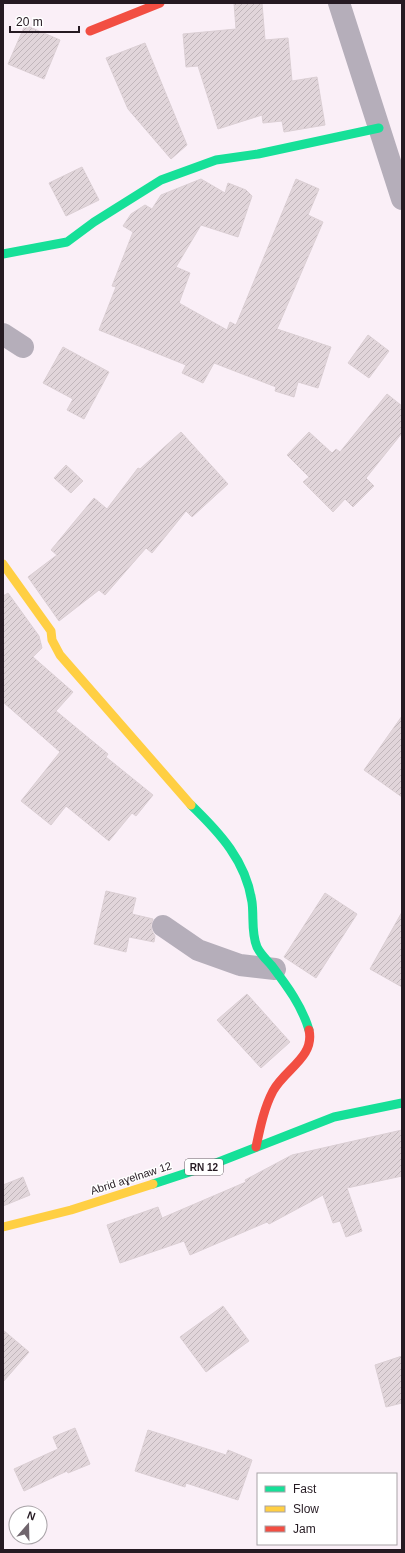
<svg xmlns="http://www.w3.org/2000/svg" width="405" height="1553" font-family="Helvetica,sans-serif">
<defs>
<pattern id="building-hatch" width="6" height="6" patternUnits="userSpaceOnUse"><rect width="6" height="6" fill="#e1d5da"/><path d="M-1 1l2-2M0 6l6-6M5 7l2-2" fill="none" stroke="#c1b6bb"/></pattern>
</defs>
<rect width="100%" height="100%" fill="#faeff7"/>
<g fill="url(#building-hatch)" stroke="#dbcfd4">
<path d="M234 3H262L265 40 288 38 292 81 317 77 325 125 284 132 282 121 263 123 262 115 218 129 198 66 186 67 183 34 236 29Z"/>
<path d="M25 25 60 40 44 79 8 64Z"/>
<path d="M145 43 187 145 171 159 128 109 106 58Z"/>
<path d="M82 167 99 200 66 216 49 183Z"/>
<path d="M201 179 225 193 228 183 246 190 252 196 238 237 201 225 176 267 190 273 179 303 227 330 230 322 236 325 296 179 319 189 308 215 323 222 277 329 331 347 318 388 298 382 294 397 275 391 276 387 214 363 203 383 182 373 186 365 99 330 116 287 112 286 133 232 123 226 131 214 145 205 152 209 161 195Z"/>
<path d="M368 335 389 351 369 378 348 363Z"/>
<path d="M63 347 109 372 84 419 67 410 73 399 43 383Z"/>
<path d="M387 394 402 406V433L366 478 374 486 353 507 345 499 333 512 303 482 309 477 287 455 309 432 332 453 336 449 340 452Z"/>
<path d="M181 432 228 484 192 517 186 511 152 553 146 548 105 595 99 590 59 621 28 577 57 555 51 550 94 498 107 509 138 468 140 469Z"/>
<path d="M66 465 83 481 71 493 54 478Z"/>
<path d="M8 593 39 636 42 648 33 657 73 692 56 711 108 754 106 757 153 795 136 816 132 813 109 841 66 806 51 825 21 801 60 752 3 702V596Z"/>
<path d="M402 716V797L364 770Z"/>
<path d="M106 891 136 898 132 914 153 919 151 925 152 931 155 936 154 942 129 937 126 952 94 944Z"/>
<path d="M325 893 357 914 316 978 284 957Z"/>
<path d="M402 912V987L370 969Z"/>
<path d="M247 994 290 1042 261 1068 217 1020Z"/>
<path d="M402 1130V1176L347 1188 362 1231 346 1237 340 1221 333 1223 323 1195 269 1224 267 1222 190 1255 184 1241 120 1263 107 1225 158 1207 162 1218 246 1182 245 1180 292 1155Z"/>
<path d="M23 1177 30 1195 3 1206V1185Z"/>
<path d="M223 1306 249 1341 206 1372 180 1337Z"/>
<path d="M3 1330 29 1352 3 1382Z"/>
<path d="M402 1356V1403L386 1407 375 1365Z"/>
<path d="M75 1428 90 1464 68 1473 67 1471 24 1491 14 1469 58 1449 53 1437Z"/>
<path d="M148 1430 226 1455 228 1450 252 1460 238 1500 186 1483 185 1487 135 1471Z"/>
</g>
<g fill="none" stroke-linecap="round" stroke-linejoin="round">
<g stroke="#b5aeba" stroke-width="22">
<path d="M339 3 402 199"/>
<path d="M3 334 23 347"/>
<path d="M163 926 198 950 240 965 275 969"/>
</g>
<g stroke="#16e098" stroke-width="9">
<path d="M3 254 67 242 94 222 161 180 216 160 258 154 379 128"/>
<path d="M191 805C220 833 246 861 252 902 254 917 251 933 257 947 261 955 267 960 272 966 287 986 302 1006 309 1030"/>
<path d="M153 1184 211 1165 334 1117 402 1103"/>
</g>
<g stroke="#ffcf43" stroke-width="9">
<path d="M3 564 51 631 52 640 60 655 191 805"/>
<path d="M3 1227 71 1210 153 1184"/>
</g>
<g stroke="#f24e42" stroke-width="9">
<path d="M90 31 160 3"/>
<path d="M256 1147C260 1128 264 1108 273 1091 285 1069 315 1057 309 1030"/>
</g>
</g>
<g text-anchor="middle" stroke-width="3" stroke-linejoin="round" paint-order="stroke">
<rect fill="#fff" stroke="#665f64" stroke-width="1" x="185" y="1159" width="38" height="16" rx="3"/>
<g font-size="10" font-weight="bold" fill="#251a22">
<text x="204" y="1171">RN 12</text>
</g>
<g font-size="11" fill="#251a22" stroke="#fff">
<text transform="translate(131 1178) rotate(-18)" y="4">Abrid aɣelnaw 12</text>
</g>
</g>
<rect width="405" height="1553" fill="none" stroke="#251a22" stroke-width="8"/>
<rect x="257" y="1473" width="140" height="72" fill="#ffffff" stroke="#a8a3a7"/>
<rect x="265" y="1486" width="20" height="6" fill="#16e098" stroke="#a8a3a7"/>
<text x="293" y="1493" font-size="12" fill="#251a22">Fast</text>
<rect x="265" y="1506" width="20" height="6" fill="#ffcf43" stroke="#a8a3a7"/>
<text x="293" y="1513" font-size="12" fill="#251a22">Slow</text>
<rect x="265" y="1526" width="20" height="6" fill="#f24e42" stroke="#a8a3a7"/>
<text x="293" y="1533" font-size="12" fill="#251a22">Jam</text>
<g transform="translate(28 1525) rotate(20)"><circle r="19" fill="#ffffff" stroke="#a8a3a7"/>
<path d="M0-3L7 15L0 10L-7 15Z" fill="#70656d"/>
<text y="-6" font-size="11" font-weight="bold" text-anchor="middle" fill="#251a22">N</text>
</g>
<path d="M10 26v6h69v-6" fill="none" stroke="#251a22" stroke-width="2"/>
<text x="16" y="26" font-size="12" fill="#251a22" stroke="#ffffff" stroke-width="3" paint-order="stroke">20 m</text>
</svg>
